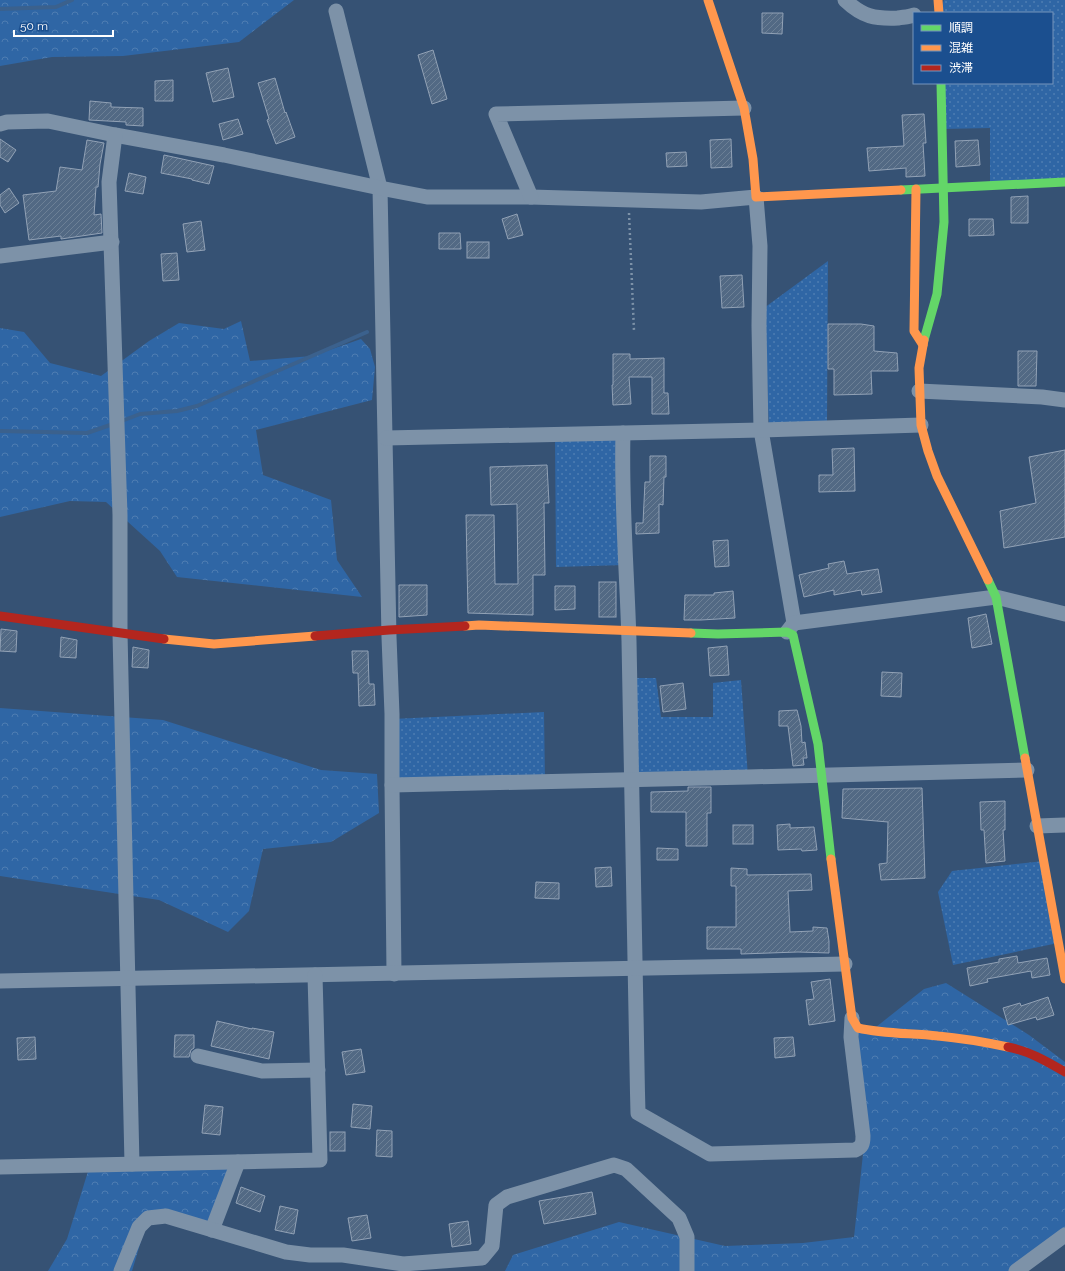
<svg xmlns="http://www.w3.org/2000/svg" width="1065" height="1271" font-family="Raleway,'Noto Sans JP',sans-serif">
<defs>
<pattern id="grass-dots" width="8" height="8" patternUnits="userSpaceOnUse"><rect width="8" height="8" fill="#2f66a5"/><path d="M2 2h.1M6 6h.1" fill="none" stroke="#4e7db2" stroke-width="1.8" stroke-linecap="round"/></pattern>
<pattern id="forest-crowns" width="20" height="18" patternUnits="userSpaceOnUse"><rect width="20" height="18" fill="#2f66a5"/><path d="M2 6a3 3 0 1 1 6 0M12 15a3 3 0 1 1 6 0" fill="none" stroke="#4e7db2"/></pattern>
<pattern id="building-hatch" width="6" height="6" patternUnits="userSpaceOnUse"><rect width="6" height="6" fill="#526984"/><path d="M-1 1l2-2M0 6l6-6M5 7l2-2" fill="none" stroke="#6c8096"/></pattern>
</defs>
<rect width="100%" height="100%" fill="#365274"/>
<g fill="url(#grass-dots)">
<path d="M944 0H1065V182L990 186V128L942 129 941 83H1052V13H939Z"/>
<path d="M828 261 827 421 769 429 764 308Z"/>
<path d="M555 434 623 437 625 565 556 567Z"/>
<path d="M629 678H656L661 717H713V683L741 680 748 777 631 780Z"/>
<path d="M544 712 545 782 392 785V719Z"/>
<path d="M1044 861 1058 943 953 965 938 892 952 871Z"/>
</g>
<g fill="url(#forest-crowns)">
<path d="M0 0H294L239 42 123 56 52 57 0 66Z"/>
<path d="M241 321 250 361 312 356 361 339 370 349 375 367 372 400 256 430 263 475 331 500 337 560 362 597 177 577 160 551 106 502 70 501 0 517V328L24 332 50 363 101 376 149 341 179 323 224 329Z"/>
<path d="M0 708 163 720 321 770 377 774 379 813 331 842 263 849 249 911 228 932 159 900 0 876Z"/>
<path d="M946 983 1029 1035 1065 1062V1233L1014 1271H505L513 1255 619 1222 725 1246 803 1243 854 1237 864 1145 858 1028 871 1031 924 989Z"/>
<path d="M238 1162 212 1230 148 1218 132 1271H48L67 1239 90 1165Z"/>
</g>
<g fill="none" stroke-linecap="round" stroke-linejoin="round">
<g stroke="#3b618d" stroke-width="4">
<path d="M0 9 56 7 72 0"/>
<path d="M119 422 140 414 177 411 197 406 367 332"/>
<path d="M0 431 87 433 113 424"/>
</g>
</g>
<g fill="url(#building-hatch)" stroke="#92a2b6">
<path d="M762 13H783L782 34 762 33Z"/>
<path d="M433 50 447 99 432 104 418 55Z"/>
<path d="M228 68 234 97 213 102 206 73Z"/>
<path d="M275 78 285 113 286 112 295 137 276 144 267 120 269 119 258 83Z"/>
<path d="M173 80V101H155V81Z"/>
<path d="M90 101 111 103V107L143 108V126L126 125V122L89 120Z"/>
<path d="M924 114 926 143H923L925 176 906 177V168L869 171 867 148 904 146 902 115Z"/>
<path d="M238 119 243 134 223 140 219 124Z"/>
<path d="M0 139 16 150 8 162 0 157Z"/>
<path d="M731 139 732 167 711 168 710 140Z"/>
<path d="M87 140 104 143 100 164 98 187H96L94 215 101 214 102 233 61 239V236L29 240 23 195 56 191 60 167 82 170Z"/>
<path d="M978 140 980 165 956 167 955 141Z"/>
<path d="M686 152 687 166 667 167 666 153Z"/>
<path d="M164 155 214 166 209 184 192 180V179L161 173Z"/>
<path d="M129 173 146 177 143 194 125 191Z"/>
<path d="M9 188 19 203 5 213 0 205V195Z"/>
<path d="M1028 196V223H1011V197Z"/>
<path d="M517 214 523 235 508 239 502 219Z"/>
<path d="M969 219H993L994 235 969 236Z"/>
<path d="M201 221 205 250 187 252 183 224Z"/>
<path d="M439 233H460L461 249H439Z"/>
<rect x="467" y="242" width="22" height="16"/>
<path d="M177 253 179 280 163 281 161 254Z"/>
<path d="M742 275 744 307 722 308 720 276Z"/>
<path d="M828 324H861L874 326V351L897 353 898 371H871L872 394 834 395V369H828Z"/>
<path d="M1018 351H1037L1036 386H1018Z"/>
<path d="M613 354H630V359L664 358V393H668L669 414H652V377H629L631 404 613 405 612 385H613Z"/>
<path d="M854 448 855 491 819 492V475H833L832 449Z"/>
<path d="M1065 450V537L1004 548 1000 511 1036 503 1029 457Z"/>
<path d="M650 456H666V477H664L663 505 659 504V533L636 534V523H643L645 482H650Z"/>
<path d="M547 465 549 503H544L545 575H533V615L468 613 466 515H494L495 584H518L517 504 491 505 490 467Z"/>
<path d="M728 540 729 566 715 567 713 541Z"/>
<path d="M844 561 847 574 878 569 882 592 862 595 861 590 834 595V590L804 597 799 575 829 568 828 564Z"/>
<rect x="599" y="582" width="17" height="35"/>
<path d="M399 585H427V615L399 617Z"/>
<path d="M555 586H575V609L555 610Z"/>
<path d="M733 591 735 618 701 620H684L685 595H714V593Z"/>
<path d="M986 614 992 644 972 648 968 618Z"/>
<path d="M1 629 17 631 16 652 0 651Z"/>
<path d="M61 637 77 640 76 658 60 657Z"/>
<path d="M727 646 729 675 710 676 708 648Z"/>
<path d="M133 647 149 650 148 668 132 667Z"/>
<path d="M352 651H368L369 684H374L375 705 359 706 358 673H353Z"/>
<path d="M882 672 902 673 901 697 881 696Z"/>
<path d="M683 683 686 709 663 712 660 686Z"/>
<path d="M797 710 801 726 802 743 805 742 807 758H803L804 765 793 766 788 726H779V711Z"/>
<path d="M688 787H711V813H707V846H686V812H651V792L688 791Z"/>
<path d="M922 788 925 878 881 880 879 864 887 863 888 822 842 818 843 789Z"/>
<path d="M1005 801V830H1003L1005 861 986 863 984 830H981L980 802Z"/>
<path d="M790 824V828L814 827 817 850 802 851 801 849 778 850 777 825Z"/>
<rect x="733" y="825" width="20" height="19"/>
<path d="M657 848 678 849V860H657Z"/>
<path d="M611 867 612 886 596 887 595 868Z"/>
<path d="M731 868 747 869V875L811 874 812 890 788 891 790 932 813 931V927L827 928 829 941V953L798 952 741 954V949H707V927H736V886H731Z"/>
<path d="M536 882 559 883V899L535 898Z"/>
<path d="M1017 956 1018 963 1047 958 1050 975 1032 978 1031 971 987 979 988 982 970 986 967 968 999 962V959Z"/>
<path d="M830 979 835 1021 809 1025 806 1000 814 999 811 982Z"/>
<path d="M1048 997 1054 1015 1037 1020 1036 1017 1008 1025 1003 1008 1020 1003 1021 1006Z"/>
<path d="M217 1021 252 1029V1028L274 1032 269 1059 211 1046Z"/>
<path d="M175 1035H194V1048L191 1050 189 1057H174Z"/>
<path d="M35 1037 36 1059 18 1060 17 1038Z"/>
<path d="M793 1037 795 1056 775 1058 774 1038Z"/>
<path d="M361 1049 365 1072 346 1075 342 1052Z"/>
<path d="M353 1104 372 1106 370 1129 351 1127Z"/>
<path d="M205 1105 223 1107 220 1135 202 1133Z"/>
<path d="M377 1130 392 1131V1157L376 1156Z"/>
<rect x="330" y="1132" width="15" height="19"/>
<path d="M241 1187 265 1196 260 1212 236 1203Z"/>
<path d="M592 1192 596 1214 544 1224 539 1201Z"/>
<path d="M280 1206 298 1210 294 1234 275 1230Z"/>
<path d="M367 1215 371 1238 352 1241 348 1218Z"/>
<path d="M468 1221 471 1244 452 1247 449 1224Z"/>
</g>
<g fill="none" stroke-linecap="round" stroke-linejoin="round">
<path stroke="#7d92a8" stroke-width="2.5" stroke-dasharray="2 3" stroke-linecap="butt" d="M629 213 634 331"/>
<g stroke="#7d92a8" stroke-width="15">
<path d="M845 0C863 17 875 19 898 18 904 17 909 17 914 15"/>
<path d="M336 11 380 188 389 637 392 714V785L394 974"/>
<path d="M0 124 7 122 48 121 115 135 224 155 380 188 427 197H531L701 202 756 197 760 246 759 326 761 430 794 623 787 632"/>
<path d="M115 135 109 182 120 515V633L132 1164"/>
<path d="M531 197 496 114 744 108"/>
<path d="M0 256 112 242"/>
<path d="M919 391 1042 397 1065 400"/>
<path d="M623 433C621 502 627 572 629 641 632 799 634 956 638 1113L710 1154 855 1150C862 1147 863 1144 863 1136L851 1037 852 1018"/>
<path d="M386 438 761 430 921 425"/>
<path d="M794 623 996 597 1065 614"/>
<path d="M392 785 748 777 1027 770"/>
<path d="M1037 826 1065 825"/>
<path d="M0 981 845 964"/>
<path d="M198 1056 262 1071 318 1070"/>
<path d="M0 1167 320 1160 315 975"/>
<path d="M212 1230 238 1162"/>
<path d="M121 1271 139 1227 148 1218 166 1216 286 1252 310 1255H343L403 1264 482 1258 492 1246 496 1205 507 1197 614 1165 626 1169 679 1218 687 1237V1271"/>
<path d="M1016 1271 1065 1235"/>
</g>
<g stroke="#63d668" stroke-width="9">
<path d="M901 190 1065 182"/>
<path d="M924 340 937 294 944 222 941 83"/>
<path d="M988 580 996 597 1025 758"/>
<path d="M691 633 718 634 787 632 793 635 818 744 831 859"/>
</g>
<g stroke="#ff974d" stroke-width="9">
<path d="M708 0 744 108 753 159 756 197 901 190"/>
<path d="M938 0 939 13"/>
<path d="M916 189 914 331 923 345"/>
<path d="M924 340 919 368 921 425 928 451 937 476 988 580"/>
<path d="M465 626 479 625 691 633"/>
<path d="M164 639 214 644 315 636"/>
<path d="M1025 758 1065 979"/>
<path d="M831 859 852 1018 858 1028C884 1034 911 1033 938 1036 961 1038 984 1042 1008 1047"/>
</g>
<g stroke="#b3261e" stroke-width="9">
<path d="M0 616 164 639"/>
<path d="M315 636 389 630 465 626"/>
<path d="M1008 1047C1029 1051 1046 1061 1065 1072"/>
</g>
</g>
<rect x="913" y="12" width="140" height="72" fill="#1b4f8f" stroke="#7695bc"/>
<rect x="921" y="25" width="20" height="6" fill="#63d668" stroke="#7695bc"/>
<text x="949" y="32" font-size="12" fill="#ffffff">順調</text>
<rect x="921" y="45" width="20" height="6" fill="#ff974d" stroke="#7695bc"/>
<text x="949" y="52" font-size="12" fill="#ffffff">混雑</text>
<rect x="921" y="65" width="20" height="6" fill="#b3261e" stroke="#7695bc"/>
<text x="949" y="72" font-size="12" fill="#ffffff">渋滞</text>
<path d="M14 30v6h99v-6" fill="none" stroke="#ffffff" stroke-width="2"/>
<text x="20" y="30" font-size="12" fill="#ffffff" stroke="#1b4f8f" stroke-width="3" paint-order="stroke">50 m</text>
</svg>
